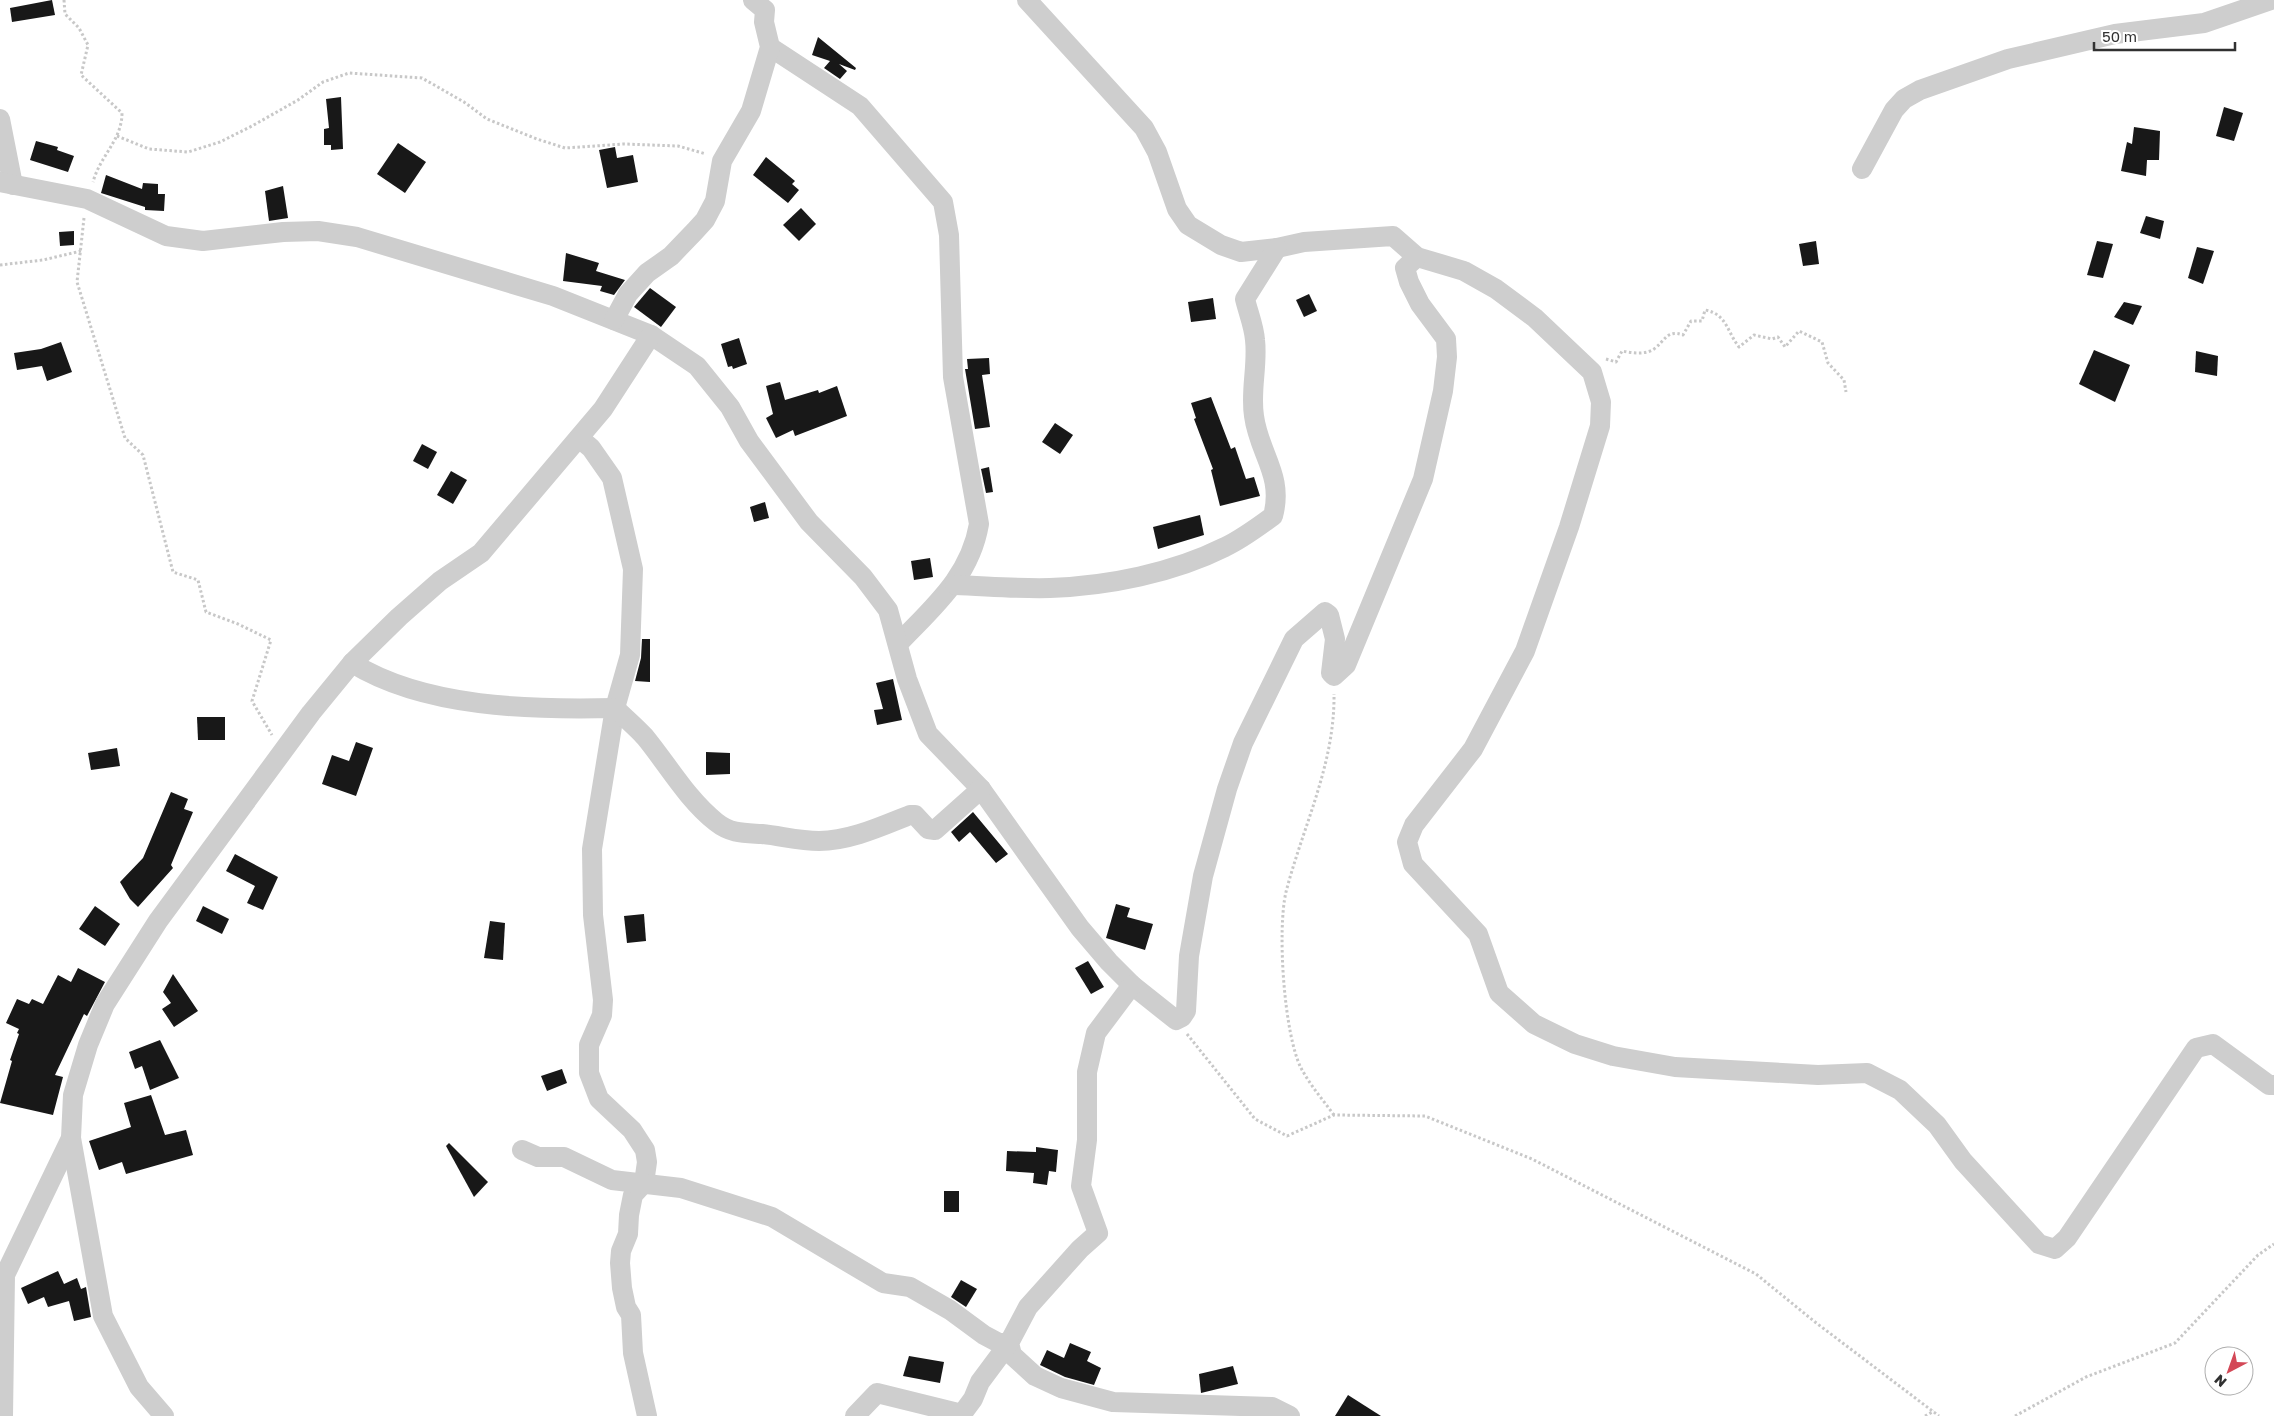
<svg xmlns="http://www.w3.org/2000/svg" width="2274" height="1416" font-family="'Golos Text',sans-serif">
<rect width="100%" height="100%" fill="#fff"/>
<g fill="#181818">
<path d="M52 0 55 15 12 22 10 8Z"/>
<path d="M818 37 856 68 855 70 839 64 847 71 840 79 824 68 830 61 812 55Z"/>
<path d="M341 97 343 149 331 150V145H324V129L329 128 326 99Z"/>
<path d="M2224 107 2243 113 2234 141 2216 136Z"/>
<path d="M2134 127 2160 131 2159 160H2147L2146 176 2121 171 2127 142 2132 144Z"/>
<path d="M36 141 58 147 57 150 74 156 68 172 30 160Z"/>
<path d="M398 143 426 162 405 193 377 174Z"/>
<path d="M615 147 617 158 633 155 638 182 607 188 599 150Z"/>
<path d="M766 157 795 181 792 184 799 190 788 203 753 175Z"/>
<path d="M106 175 142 189 143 183 158 184V194H165L164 211 145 210V207L101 193Z"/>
<path d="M283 186 288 218 269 221 265 191Z"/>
<path d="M801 208 816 224 799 241 783 225Z"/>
<path d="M2146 216 2164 221 2160 239 2140 233Z"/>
<path d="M74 231V245L60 246 59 232Z"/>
<path d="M1816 241 1819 264 1803 266 1799 244Z"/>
<path d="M2097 241 2113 244 2103 278 2087 275Z"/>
<path d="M2197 247 2214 251 2203 284 2188 278Z"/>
<path d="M566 253 599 263 596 271 625 280 614 295 600 291 602 286 563 281Z"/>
<path d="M650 288 676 307 661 327 634 307Z"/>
<path d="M1309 294 1317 311 1304 317 1296 300Z"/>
<path d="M1213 298 1216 319 1191 322 1188 302Z"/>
<path d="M2124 302 2142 306 2133 325 2114 317Z"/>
<path d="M739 338 747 364 733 369 732 366 728 367 721 344Z"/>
<path d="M61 342 72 372 47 381 42 366 17 370 14 353 41 349Z"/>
<path d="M2094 350 2130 365 2115 402 2079 384Z"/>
<path d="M2196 351 2218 356 2217 376 2195 372Z"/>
<path d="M989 358 990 374 982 375 990 427 975 429 965 369H968L967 359Z"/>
<path d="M780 382 785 400 818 390 819 393 837 386 847 416 795 436 793 430 776 438 766 418 773 414 766 386Z"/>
<path d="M1211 397 1231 449 1235 447 1246 479 1254 477 1260 496 1220 506 1211 470 1213 469 1194 419 1196 418 1191 403Z"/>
<path d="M1055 423 1073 435 1060 454 1042 442Z"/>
<path d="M422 444 437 452 428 469 413 461Z"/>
<path d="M989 467 993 492 986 493 981 469Z"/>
<path d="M451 471 467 480 453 504 437 495Z"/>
<path d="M765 502 769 518 754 522 750 507Z"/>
<path d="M1200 515 1204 535 1158 549 1153 527Z"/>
<path d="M930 558 933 577 914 580 911 561Z"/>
<path d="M642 639H650V682L635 681 641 658Z"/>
<path d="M893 679 902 720 877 725 874 710 883 709 876 683Z"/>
<path d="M197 717H225V740H198Z"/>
<path d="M356 742 373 748 356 796 322 784 332 755 349 761Z"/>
<path d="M117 748 120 766 91 770 88 753Z"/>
<path d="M706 752 730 753V774L706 775Z"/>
<path d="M171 792 188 799 184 809 193 812 171 865 173 868 138 907 130 899 120 882 143 858Z"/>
<path d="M973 812 1008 854 996 863 970 832 959 842 951 832Z"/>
<path d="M235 854 278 877 263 910 247 903 255 886 226 871Z"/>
<path d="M1116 904 1130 908 1127 917 1153 924 1145 950 1106 938Z"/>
<path d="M95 906 120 924 105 946 79 929Z"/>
<path d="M203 906 229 919 222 934 196 921Z"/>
<path d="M644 914 646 941 627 943 624 916Z"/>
<path d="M490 921 505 923 503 960 484 958Z"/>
<path d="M1088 961 1104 987 1091 994 1075 968Z"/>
<path d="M78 968 105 982 87 1016 84 1014 55 1075 63 1077 53 1115 0 1103 12 1061 10 1060 19 1034 17 1033 19 1029 6 1023 17 999 29 1004 32 999 43 1004 58 975 71 982Z"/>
<path d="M173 974 198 1011 174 1027 162 1009 171 1003 163 992Z"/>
<path d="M160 1040 179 1078 150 1090 142 1066 135 1069 129 1052Z"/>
<path d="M562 1069 567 1083 547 1091 541 1076Z"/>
<path d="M151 1095 165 1135 186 1130 193 1155 126 1174 122 1162 99 1170 89 1141 131 1127 124 1103Z"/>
<path d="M449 1143 488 1182 474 1197 446 1146Z"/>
<path d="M1036 1147 1058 1150 1056 1172 1049 1171 1047 1185 1033 1183 1034 1173 1006 1171 1007 1151 1036 1152Z"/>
<rect x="944" y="1191" width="15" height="21"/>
<path d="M58 1271 64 1284 77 1278 81 1289 86 1287 91 1317 74 1321 69 1301 48 1307 44 1297 28 1304 21 1288Z"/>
<path d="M961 1280 977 1289 966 1307 951 1297Z"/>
<path d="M1070 1343 1091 1352 1087 1361 1101 1368 1094 1385 1065 1377 1040 1365 1047 1350 1064 1358Z"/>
<path d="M909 1356 944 1362 940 1383 903 1376Z"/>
<path d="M1233 1366 1238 1384 1201 1393 1199 1374Z"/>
<path d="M1348 1395 1381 1416H1335Z"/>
</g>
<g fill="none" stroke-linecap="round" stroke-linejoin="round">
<g stroke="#c8c8c8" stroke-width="3" stroke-dasharray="2.5 2.5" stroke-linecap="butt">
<path d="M64 0 65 14 79 28 88 45 81 75 122 113C122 140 100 156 93 182"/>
<path d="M117 136 149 149 188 152 220 142 252 126 298 100 323 82 349 73 422 78 464 102 487 119 537 139 565 148 624 144 678 146 706 154"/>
<path d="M84 218 77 282 125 438 143 455 173 572 198 580 206 612 238 624 271 640 252 701 272 735"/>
<path d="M0 265 43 260 81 251"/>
<path d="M1606 359 1616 362 1622 351C1632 353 1645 355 1654 349 1665 341 1667 329 1683 335L1691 321H1702L1705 310C1727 314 1727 332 1739 347L1754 335 1772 339 1778 337 1785 347 1799 331 1822 342 1828 363 1844 380 1846 392"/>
<path d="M1187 1034 1255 1119 1287 1136 1334 1115 1425 1116 1532 1159 1756 1274 1815 1322 1939 1416"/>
<path d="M1334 1115C1323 1100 1310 1085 1301 1068 1284 1034 1277 930 1286 892 1303 826 1335 764 1334 694"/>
<path d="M1925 1416 1934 1411"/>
<path d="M2015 1416 2086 1377 2175 1343 2258 1255 2274 1244"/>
</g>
<g stroke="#cecece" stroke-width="20">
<path d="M1027 0 1144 128 1157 152 1177 209 1188 225 1221 245 1241 252 1277 248 1304 242 1393 236 1417 257 1464 271 1496 289 1535 318 1592 372 1601 402 1600 426 1569 527 1525 651 1473 749 1414 825 1407 842 1413 864 1478 934 1499 993 1534 1024 1575 1044 1613 1056 1675 1067 1818 1075 1867 1073 1900 1090 1937 1125 1963 1161 2028 1232 2039 1244 2055 1249 2067 1238 2196 1048 2213 1044 2269 1085H2274"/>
<path d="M770 47 860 106 943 202 949 235 953 377 979 524C970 577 933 607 898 644"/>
<path d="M0 119 13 185"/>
<path d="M1862 169 1894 110 1904 99 1920 90 2008 59 2115 34 2204 23 2271 0"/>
<path d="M0 182 87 199 166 236 203 241 283 232 318 231 357 237 553 296 651 335 697 366 730 407 749 441 809 522 863 577 888 610 907 679 928 734 981 789 1080 928 1109 962 1132 985 1176 1020 1182 1017 1186 1011 1189 956 1203 876 1227 789 1243 743 1294 639 1325 612 1329 615 1335 639 1331 673 1334 676 1346 665 1423 479 1443 391 1447 357 1446 339 1420 304 1409 282 1405 268 1417 257"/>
<path d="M614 320 628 294 647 273 671 256 695 231 705 220 715 201 722 161 751 111 770 47 764 22 765 10 753 0"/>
<path d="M579 438 591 448 612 478 633 569 630 655 615 708 592 849 593 915 603 1000 602 1015 589 1045V1073L599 1099 632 1130 645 1150 647 1162 644 1183 633 1195 629 1215 628 1234 621 1251 620 1263 622 1288 626 1307 631 1315 633 1353 647 1416"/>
<path d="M955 585C986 586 1019 589 1050 588 1108 586 1173 573 1225 547 1242 539 1258 527 1273 516 1284 475 1259 454 1254 416 1250 391 1258 365 1255 340 1254 326 1248 312 1245 299L1277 248"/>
<path d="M352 663C425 708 531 710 615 708 625 718 636 727 645 737 668 765 687 799 716 822 731 834 744 833 762 834 781 836 800 841 819 841 850 841 882 826 910 815H915L928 829 935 830 981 789"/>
<path d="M1132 985 1096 1033 1087 1072V1140L1081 1186 1098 1233 1080 1249 1028 1307 1009 1343 1012 1355 1035 1376 1061 1388 1113 1402 1272 1407 1290 1416"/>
<path d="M522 1150 538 1157H564L612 1180 681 1188 772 1217 883 1283 910 1287 950 1310 984 1335 999 1343H1009L980 1382 973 1399 962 1414 877 1393 855 1416"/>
<path d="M3 1416 5 1275 71 1138"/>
<path d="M164 1416 139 1387 103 1316 71 1138 73 1095 88 1045 105 1004 158 921 311 713 352 663 399 617 440 581 481 553 603 409 651 335"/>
</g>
</g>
<g transform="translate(2229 1371) rotate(221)"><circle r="24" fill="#ffffff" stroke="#adadad"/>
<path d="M0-4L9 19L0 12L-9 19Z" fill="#d34857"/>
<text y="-8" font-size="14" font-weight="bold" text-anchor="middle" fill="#313131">N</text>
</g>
<path d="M2094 42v8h141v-8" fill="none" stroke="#313131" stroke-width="2.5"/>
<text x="2102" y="42" font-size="15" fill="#313131" stroke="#ffffff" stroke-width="4" paint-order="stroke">50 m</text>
</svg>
